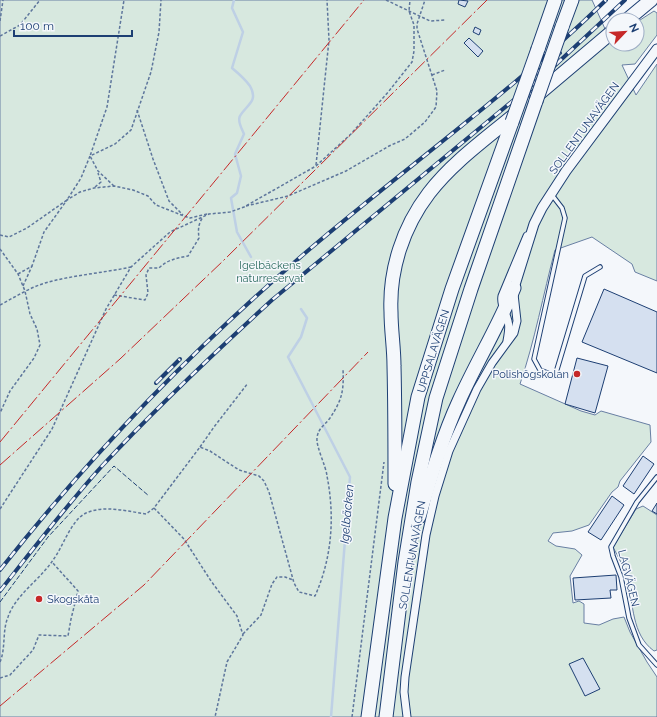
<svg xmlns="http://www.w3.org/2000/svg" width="657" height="717" font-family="Raleway,sans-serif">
<rect width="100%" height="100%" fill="#f4f7fb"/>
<g fill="#d7e8df" stroke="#687fa3">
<path d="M0 0H592L610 40 613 39V44H637V22L654 11 657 13V35L635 64 622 65 636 95 657 64V281L635 272 632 264 592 237 555 250C543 295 535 340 520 384L581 411 595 415 601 411 650 425 651 442 620 481 618 487 612 492 589 525 572 531 553 533 548 541 556 546 575 549 582 555 570 576 573 603 579 601 584 604V623L599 625 613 619 624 617 630 632 647 662 657 677V717H0Z"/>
<path d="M643 506 657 515V650L654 651C631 634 634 604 627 579 625 568 618 557 613 547L636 509Z"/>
</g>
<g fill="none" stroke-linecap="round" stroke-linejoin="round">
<g stroke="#bed0e5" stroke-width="2.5">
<path d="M234 0 232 8 243 32 232 68C238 73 245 79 250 86 259 102 246 105 240 116 237 121 242 129 244 134L235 154 241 176 237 193 231 198 237 232 251 257"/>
<path d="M301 309 307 318 301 337 288 357 350 477 331 717"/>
</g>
</g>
<g fill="#d5e0f0" stroke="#1d3f73">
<path d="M459 0 468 1 465 7 458 4Z"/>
<path d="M475 27 481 30 479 35 473 32Z"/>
<path d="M469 38 483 51 478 57 464 43Z"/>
<path d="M604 289 657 312V373L582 342Z"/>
<path d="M577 358 608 366 595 413 565 404Z"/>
<path d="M643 456 654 464 634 494 623 486Z"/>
<path d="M612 496 624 505 601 540 588 532Z"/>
<path d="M657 503V514L652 511Z"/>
<path d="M616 575 617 590H610L611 598 575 600 573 578Z"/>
<path d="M583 658 600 689 585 696 569 664Z"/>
</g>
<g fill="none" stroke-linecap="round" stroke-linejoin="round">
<g stroke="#1d3f73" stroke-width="5.5">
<g id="service">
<path d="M552 195 562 208 565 218 534 359 540 370 555 376 585 276 600 267"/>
<path d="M657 477 637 502 611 547 613 556 621 577 629 618 639 645 657 665"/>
</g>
</g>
<g stroke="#1d3f73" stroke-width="9">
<g id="minor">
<path d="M507 341C508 334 510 328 508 321 506 312 500 305 502 296L527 236"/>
<path d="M407 717 404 692 405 677 426 535 435 496 449 451 477 389 492 363 514 333 517 321 514 294"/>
</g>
</g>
<g stroke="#1d3f73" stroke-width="11">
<path id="tertiary" d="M514 288 534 224 542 208 566 171 657 49"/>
</g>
<g stroke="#1d3f73" stroke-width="15">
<g id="motorway">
<path d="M627 20 651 0"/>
<path d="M562 27 572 0"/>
<path d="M538 49 555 0"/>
<path d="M536 96 613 31"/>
<path d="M395 484C395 445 395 406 394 366 394 348 391 330 391 312 389 270 403 227 429 193 452 163 484 140 513 116"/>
<path d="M419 517C431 477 442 438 459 401 476 363 498 327 514 288"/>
<path d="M368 717 395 518 418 397 452 289 512 122"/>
<path d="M386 717 405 562 418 482 436 398 471 289 536 101"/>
</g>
</g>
<g stroke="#5e769c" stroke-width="1.5" stroke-dasharray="3 2" stroke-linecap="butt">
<path d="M386 0 430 21 446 20"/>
<path d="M0 21 3 0"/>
<path d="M0 36 20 25 40 0"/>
<path d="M432 75 445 70"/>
<path d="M137 110 153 159 169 201 183 215"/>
<path d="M316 165 329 40 327 0"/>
<path d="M114 186 98 171 90 156 107 107 124 0"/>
<path d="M95 187 101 182 98 173"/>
<path d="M246 206 288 196 346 171 389 146 405 139 425 122 436 107 437 91 417 29V24L425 0"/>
<path d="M0 235 9 237 27 228 67 200 81 178 90 156 115 144 131 130 151 72 159 32 161 0"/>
<path d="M0 249 18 274 25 291 30 314 37 329 40 345 34 358 10 391 0 413"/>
<path d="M18 274 32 266 44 232 67 200 80 192 94 188 114 186 133 190 148 196 156 205 184 216 190 218 207 214"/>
<path d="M23 286 32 266"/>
<path d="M114 295 145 300 148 293 146 275 149 268H159C167 260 177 258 188 256L199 238C198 230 198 224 203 217"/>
<path d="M0 305C15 297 29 288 45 283 73 275 103 273 131 267"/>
<path d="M200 447 214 427 248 383"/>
<path d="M154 508 184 539 211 581 237 616 243 635 227 662 215 717"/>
<path d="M0 509 52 429 106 309 131 267 170 232 209 214 230 212 244 207 316 166 351 134 389 91 412 62 414 51V25L409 11 410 0"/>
<path d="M243 634 261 615 272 584 277 577H285L293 580"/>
<path d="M0 662C6 648 2 631 8 617 16 594 40 580 53 560 63 547 71 520 86 513 104 505 126 511 146 514L154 508 200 447 210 451 239 470 259 476 264 481 269 492 294 583 299 592 315 596C332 558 335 517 327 476 326 466 316 447 317 438 318 428 325 425 330 418 342 400 344 391 343 369"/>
<path d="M0 678 10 675 33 650 39 635 68 636 71 619 78 591 52 562"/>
<path d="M352 717 384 462"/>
</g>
<use href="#service" stroke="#f4f7fb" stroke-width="3.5"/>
<use href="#minor" stroke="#f4f7fb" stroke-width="7"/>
<use href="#tertiary" stroke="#f4f7fb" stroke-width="9"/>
<use href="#motorway" stroke="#f4f7fb" stroke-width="13"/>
<g stroke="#1d3f73" stroke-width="4">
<g id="rail">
<path d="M534 75 560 53"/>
<path d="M156 383 180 359"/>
<path d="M0 570C93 452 197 345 311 248 409 165 514 90 606 0"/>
<path d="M0 591C33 549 66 506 102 466 156 408 213 354 272 300L550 70 625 0"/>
</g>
</g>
<use href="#rail" stroke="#f4f7fb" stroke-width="2.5" stroke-dasharray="8" stroke-linecap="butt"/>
<g stroke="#1d3f73" stroke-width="15" stroke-linecap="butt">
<g id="motorway-bridge">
<path d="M536 101 562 27"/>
<path d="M512 122 538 49"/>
</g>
</g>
<use href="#motorway-bridge" stroke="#f4f7fb" stroke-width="13"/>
<path stroke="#1d3f73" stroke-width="1" stroke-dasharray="5 2" stroke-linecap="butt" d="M0 602 48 537 114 466 149 496"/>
<g stroke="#c62828" stroke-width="1" stroke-dasharray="14 3 2 3" stroke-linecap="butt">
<path d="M0 442 364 0"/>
<path d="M0 465 120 359 223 261 487 0"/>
<path d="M0 706 144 585 368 352"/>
</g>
</g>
<g fill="#c62828" stroke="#f4f7fb" stroke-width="1.5">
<circle cx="577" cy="374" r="4"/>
<circle cx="39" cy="599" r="4"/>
</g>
<g text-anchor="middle" stroke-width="3" stroke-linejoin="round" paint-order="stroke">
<g font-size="11" fill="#1d3f73" stroke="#f4f7fb">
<text transform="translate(584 128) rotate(-54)" y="4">SOLLENTUNAVÄGEN</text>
<text transform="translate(433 351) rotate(-73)" y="4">UPPSALAVÄGEN</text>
<text transform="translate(412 555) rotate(-80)" y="4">SOLLENTUNAVÄGEN</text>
<text transform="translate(629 578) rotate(76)" y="4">LAGVÄGEN</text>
</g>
<g font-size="11" fill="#2c6c60" stroke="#f4f7fb">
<text x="270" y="269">Igelbäckens<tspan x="270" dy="13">naturreservat</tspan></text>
</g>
<g font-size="11" fill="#1d3f73" stroke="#f4f7fb" text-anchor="end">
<text x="569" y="378">Polishögskolan</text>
<text x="47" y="603" text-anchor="start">Skogskåta</text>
</g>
<g font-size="12" font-style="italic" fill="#1d3f73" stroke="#f4f7fb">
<text transform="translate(347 514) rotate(-85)" y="4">Igelbäcken</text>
</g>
</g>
<g transform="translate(625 32) rotate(65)"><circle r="19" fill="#f4f7fb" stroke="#9eadc5"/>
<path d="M0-3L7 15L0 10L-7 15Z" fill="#c62828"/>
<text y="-6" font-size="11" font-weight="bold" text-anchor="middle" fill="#1d3f73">N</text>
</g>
<path d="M14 30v6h118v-6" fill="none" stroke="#1d3f73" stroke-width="2"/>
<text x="20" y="30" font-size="12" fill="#1d3f73" stroke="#f4f7fb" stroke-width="3" paint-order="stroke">100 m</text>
</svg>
